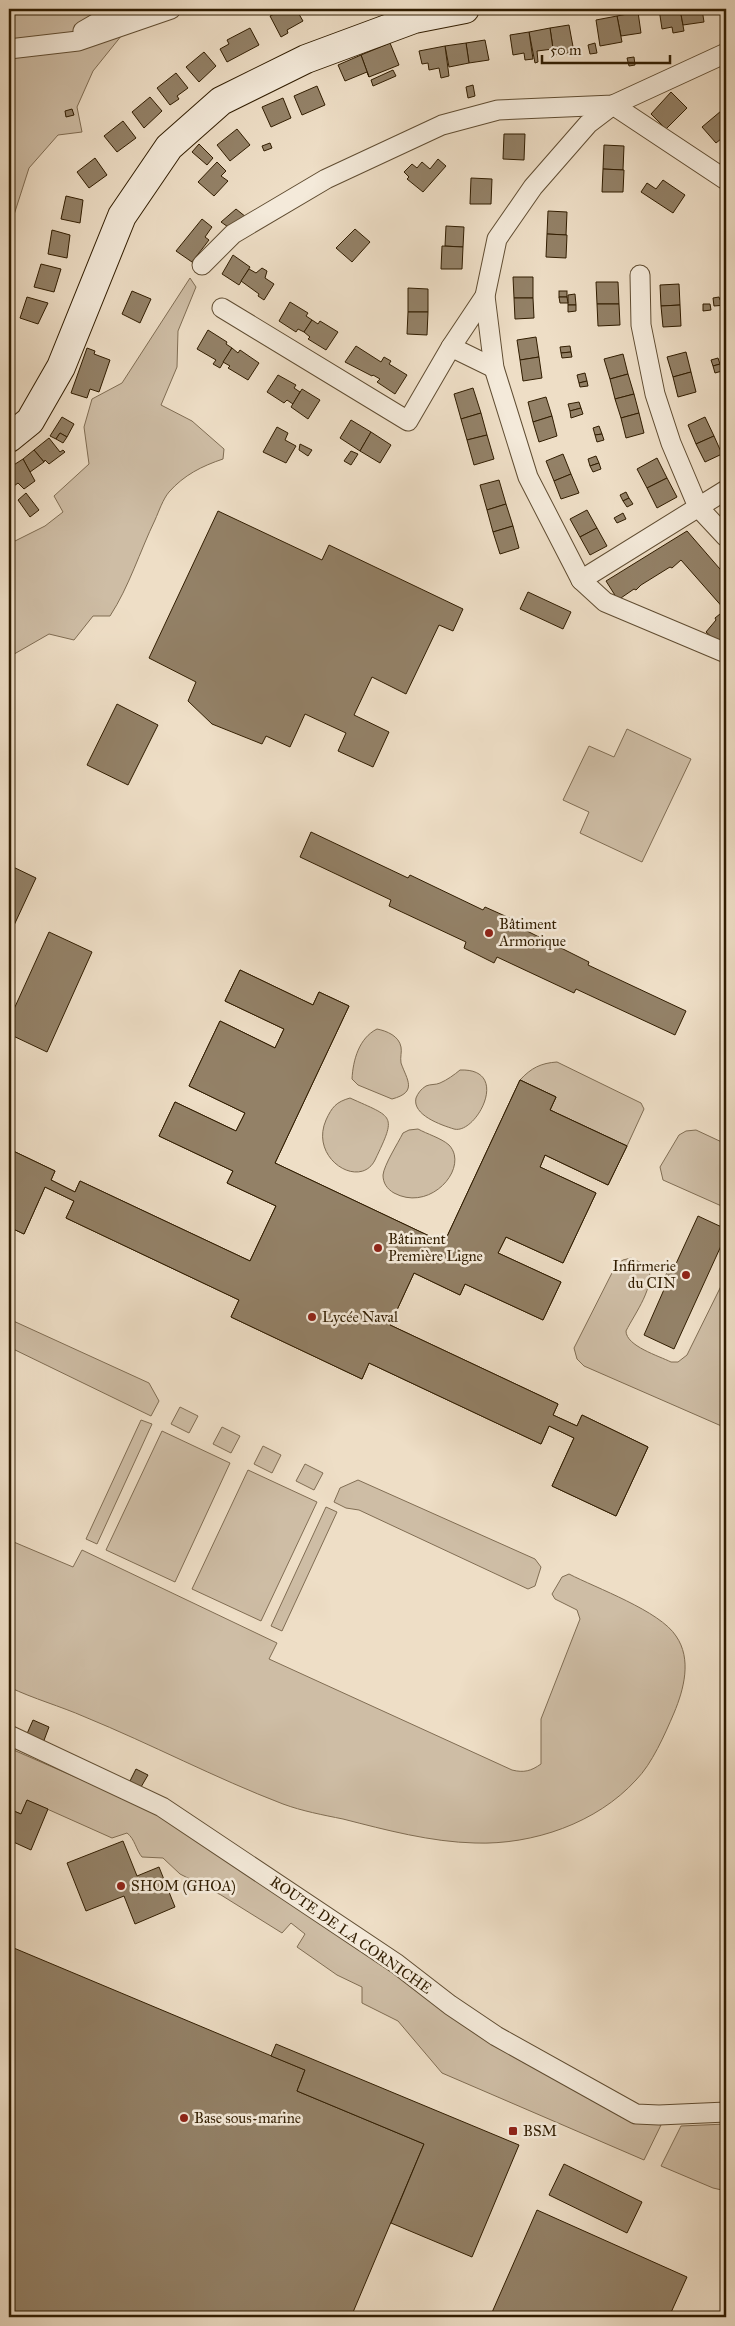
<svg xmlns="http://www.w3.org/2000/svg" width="735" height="2326" font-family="'IM FELL Great Primer',serif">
<rect width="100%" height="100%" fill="#eedec6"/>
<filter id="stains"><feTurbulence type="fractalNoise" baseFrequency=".004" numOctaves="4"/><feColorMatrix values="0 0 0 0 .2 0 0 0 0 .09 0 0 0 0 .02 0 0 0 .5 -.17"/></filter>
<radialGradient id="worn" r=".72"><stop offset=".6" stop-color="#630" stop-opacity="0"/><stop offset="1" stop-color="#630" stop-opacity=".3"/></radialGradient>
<g fill="#cebda5" stroke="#806d53">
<path d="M9 9H180L126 30 93 71 77 107 82 132 58 135 29 168 12 221 9 272Z"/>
<path d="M190 278 196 287 178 331 177 367 161 405 192 421 224 449 223 459C202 466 184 475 169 492 163 499 159 511 155 520 140 551 129 587 110 616H93L74 640 49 634 9 657V544L45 526 63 512 54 496 89 464 84 427 92 399 122 383Z"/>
<path d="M627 729 691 759 642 862 580 833 589 812 563 800 589 746 614 757Z"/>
<path d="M377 1029C387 1031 399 1036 401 1047 402 1052 400 1057 401 1063 407 1080 418 1092 392 1099L358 1085 352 1079C353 1060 359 1038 377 1029Z"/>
<path d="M557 1062 641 1103 644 1109 627 1146 550 1110 556 1097 520 1080C531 1068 541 1063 557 1062Z"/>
<path d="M460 1070C512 1068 476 1135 454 1129 441 1125 412 1115 416 1098 418 1093 421 1089 426 1086 430 1084 436 1085 440 1083 447 1080 454 1075 460 1070Z"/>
<path d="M350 1098C394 1118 397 1114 375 1160 360 1190 309 1159 326 1120 332 1107 336 1102 350 1098Z"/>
<path d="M418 1129C427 1134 441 1138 449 1145 470 1167 431 1213 394 1193 387 1189 383 1183 383 1175 384 1165 398 1143 403 1133L409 1130Z"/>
<path d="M696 1130 726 1144V1208L663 1180 660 1167 679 1135 686 1131Z"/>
<path d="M631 1258 648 1266C656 1286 635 1313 626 1331 626 1346 659 1356 671 1362H678L687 1355 726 1276V1428L584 1366 577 1359 574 1348 616 1265 623 1260Z"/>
<path d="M9 1319 149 1383 159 1401 151 1416 9 1347Z"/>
<path d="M180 1407 198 1416 189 1433 171 1424Z"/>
<path d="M141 1420 152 1424 97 1544 86 1539Z"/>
<path d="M222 1427 240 1436 231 1453 213 1444Z"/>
<path d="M162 1431 230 1463 175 1582 106 1550Z"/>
<path d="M263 1446 281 1455 272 1473 254 1464Z"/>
<path d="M305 1464 323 1473 314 1490 296 1481Z"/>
<path d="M248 1470 317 1502 261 1621 192 1589Z"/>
<path d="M358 1480 535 1559 541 1567 535 1586 528 1589 359 1510 346 1508 334 1502 340 1488Z"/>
<path d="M326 1507 337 1512 282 1631 271 1626Z"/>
<path d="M9 1540 73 1567 82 1550 277 1643 269 1659 512 1770C524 1773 531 1771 541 1764V1719L580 1619 577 1610 555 1599 552 1594 562 1577 569 1574C596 1588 660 1611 676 1636 692 1659 684 1689 674 1713 665 1734 652 1764 636 1780 597 1823 533 1845 475 1843 431 1842 386 1830 343 1819 323 1815 302 1811 283 1804 215 1778 151 1744 85 1717 60 1706 34 1699 9 1687Z"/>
<path d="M9 1748 171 1819 630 2118 661 2125 644 2160 442 2073 398 2021 362 2003V1987L337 1975 297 1947 305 1934 291 1923 282 1933 221 1895 180 1874 163 1858 142 1857C136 1850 135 1839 127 1833L112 1838 27 1800 21 1814 9 1809Z"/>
<path d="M726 2124V2191L713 2188 661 2166 681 2126Z"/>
</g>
<g fill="#938167" stroke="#311d01" fill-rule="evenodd">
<path d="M284 9H296L303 21 287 30 288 33 281 37 270 16Z"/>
<path d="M340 9H355L343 14Z"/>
<path d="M659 9H680L684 31 673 33 672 27 662 29Z"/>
<path d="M680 9H702L704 22 683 25Z"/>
<path d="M638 12 641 33 621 36 617 16Z"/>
<path d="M617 16 622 42 600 46 596 20Z"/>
<path d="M569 25 574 52 554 55 550 28Z"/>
<path d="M250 28 259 45 227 62 220 49 229 44 227 40Z"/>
<path d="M550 28 553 49 537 51 538 62 535 63 529 32Z"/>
<path d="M529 32 533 59 525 60 524 53 513 55 510 35Z"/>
<path d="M485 40 489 60 469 63 466 43Z"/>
<path d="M390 43 399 65 369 77 361 55Z"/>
<path d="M466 43 469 63 449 67 445 46Z"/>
<path d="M595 43 597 53 590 54 588 45Z"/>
<path d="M445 46 449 76 441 78 439 68 429 70 428 63 422 64 419 51Z"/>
<path d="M204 52 216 66 199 82 186 67Z"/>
<path d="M361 55 369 77 367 72 345 81 338 65Z"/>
<path d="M634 57 635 65 629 66 627 58Z"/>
<path d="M393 70 396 76 373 86 371 80Z"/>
<path d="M176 73 188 88 177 96 179 99 170 105 157 88Z"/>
<path d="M473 85 475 96 468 98 466 87Z"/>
<path d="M317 86 325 105 302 115 294 96Z"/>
<path d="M671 92 687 108 666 129 651 114Z"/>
<path d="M150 97 162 111 144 128 132 112Z"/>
<path d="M283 98 291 118 271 127 262 107Z"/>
<path d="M72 109 74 115 66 117 65 111Z"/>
<path d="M721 111 726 117V135L716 143 702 127Z"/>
<path d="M123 121 136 138 117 152 104 136Z"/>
<path d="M237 129 250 145 230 161 217 145Z"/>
<path d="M504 134H525L524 160 503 159Z"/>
<path d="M270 143 272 148 264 151 262 146Z"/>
<path d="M199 144 213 158 207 165 192 152Z"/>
<path d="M604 145 624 146 623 170 603 169Z"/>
<path d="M95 158 107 175 89 188 77 172Z"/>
<path d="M438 159 446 166 423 192 407 179 409 177 404 172 412 164 417 168 422 162 430 169Z"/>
<path d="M217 162 226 171 221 176 228 181 214 196 198 182Z"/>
<path d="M603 169 624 170 623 192H602Z"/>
<path d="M471 178 492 179 491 204H470Z"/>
<path d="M663 180 685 195 673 213 641 192 647 183 656 189Z"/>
<path d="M66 196 83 200 80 223 61 219Z"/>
<path d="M236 209 246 217 231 229 221 222Z"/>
<path d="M548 211 567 212 566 235 547 234Z"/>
<path d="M202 219 212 227 205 237 209 240 192 262 176 251Z"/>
<path d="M446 226 464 227 463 247 445 246Z"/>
<path d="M355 229 370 242 352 262 336 248Z"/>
<path d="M52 230 70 235 67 258 48 254Z"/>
<path d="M547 234 567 235 566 258 546 257Z"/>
<path d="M442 246 463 247 462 269H441Z"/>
<path d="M233 255 250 267 239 285 222 274Z"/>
<path d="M41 264 61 269 54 292 34 287Z"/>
<path d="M262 268 267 271 265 278 274 284 264 300 258 296 259 294 241 281 249 269 256 273Z"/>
<path d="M513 277H533V298H514Z"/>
<path d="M596 282H618L619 304H597Z"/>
<path d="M679 284 680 305 661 306 660 285Z"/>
<path d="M408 288 428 289V312H408Z"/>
<path d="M132 291 151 299 140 323 122 314Z"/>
<rect x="559" y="291" width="8" height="6"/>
<path d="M575 294 576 305H568V295Z"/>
<path d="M27 297 48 303 38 324 20 318Z"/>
<path d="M559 297H567L568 303H560Z"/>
<path d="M719 297 720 300 726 299V305L714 306 713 298Z"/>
<path d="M514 298H533L534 318 515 319Z"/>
<path d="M290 302 308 313 306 316 312 320 304 332 298 329 296 332 279 321Z"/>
<path d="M597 304H619L620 325 598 326Z"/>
<path d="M703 304H710L711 310 703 311Z"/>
<path d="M568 305H576V311L568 312Z"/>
<path d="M680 305 681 326 663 327 661 306Z"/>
<path d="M408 312H428L427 335 407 334Z"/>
<path d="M312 320 318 324 320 321 338 332 326 350 308 339 310 337 304 332Z"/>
<path d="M208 330 227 342 226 344 232 348 220 368 213 364 216 360 197 349Z"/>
<path d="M536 337 539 357 520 360 517 340Z"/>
<path d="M356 346 381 362 384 357 391 361 389 364 407 375 395 394 377 382 380 379 373 375 372 376 345 362Z"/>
<path d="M570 346 571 352 561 353 560 347Z"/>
<path d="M87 348 95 351 94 354 110 360 99 392 90 389 87 398 71 393Z"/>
<path d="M232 348 238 353 240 350 259 363 248 380 228 368 230 366 223 362Z"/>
<path d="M571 352 572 357 562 358 561 353Z"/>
<path d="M686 352 691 372 673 377 667 357Z"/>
<path d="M623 354 628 374 610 379 604 359Z"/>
<path d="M539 357 542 378 523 381 520 360Z"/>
<path d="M718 358 720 364 713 366 711 360Z"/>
<path d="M720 364 722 371 715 373 713 366Z"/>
<path d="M691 372 696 392 678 397 673 377Z"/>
<path d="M585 373 587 381 579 383 577 375Z"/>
<path d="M628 374 634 394 615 399 610 379Z"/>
<path d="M278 375 296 385 294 388 300 392 293 404 287 400 284 403 267 392Z"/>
<path d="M587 381 588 386 580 387 579 383Z"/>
<path d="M473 388 481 413 461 419 454 394Z"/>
<path d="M302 389 320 400 308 419 291 407Z"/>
<path d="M634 394 639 413 621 418 615 399Z"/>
<path d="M546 397 552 416 533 422 528 402Z"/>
<path d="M579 402 581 408 570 411 568 404Z"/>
<path d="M581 408 583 414 571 418 570 411Z"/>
<path d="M481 413 487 435 467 440 461 419Z"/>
<path d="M639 413 644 433 626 438 621 418Z"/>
<path d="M552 416 557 436 539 442 533 422Z"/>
<path d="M62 417 74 424 67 437 60 433 56 439 50 436Z"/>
<path d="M705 417 714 436 696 444 688 425Z"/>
<path d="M351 420 371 432 360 451 340 438Z"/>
<path d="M599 426 602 434 595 435 593 428Z"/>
<path d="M277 427 288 433 285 440 296 446 286 463 263 452Z"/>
<path d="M371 432 391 445 380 463 360 451Z"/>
<path d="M60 433 67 437 63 443 56 439Z"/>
<path d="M602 434 604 440 597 442 595 435Z"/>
<path d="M487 435 494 459 474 465 467 440Z"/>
<path d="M714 436 722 454 705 462 696 444Z"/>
<path d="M49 438 60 452 63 450 65 452 49 464 45 460 44 462 34 450Z"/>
<path d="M300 444 312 450 308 456 299 450Z"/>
<path d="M34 450 44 462 30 472 23 459Z"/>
<path d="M351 451 358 454 351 465 344 461Z"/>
<path d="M563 454 571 474 554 481 546 461Z"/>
<path d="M596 456 599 463 590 466 588 459Z"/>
<path d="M657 458 667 478 647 488 637 469Z"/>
<path d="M23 459 35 481 24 489 18 483 10 489 9 468Z"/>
<path d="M599 463 601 469 593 472 590 466Z"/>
<path d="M571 474 579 493 561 499 554 481Z"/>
<path d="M667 478 677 497 657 508 647 488Z"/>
<path d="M499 480 506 504 487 510 480 485Z"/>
<path d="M626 492 629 498 623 501 620 495Z"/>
<path d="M26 493 39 510 30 517 18 500Z"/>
<path d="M629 498 633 504 627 507 623 501Z"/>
<path d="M506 504 513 526 493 532 487 510Z"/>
<path d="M587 510 597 528 580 537 570 519Z"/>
<path d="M218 511 322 560 329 545 463 609 453 631 439 625 406 694 372 677 354 715 389 732 373 767 338 751 346 733 305 714 290 747 266 736 262 744 212 724 188 701 196 682 149 658Z"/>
<path d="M623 513 626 519 617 523 614 518Z"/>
<path d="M513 526 519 548 500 554 493 532Z"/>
<path d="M597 528 607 546 590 555 580 537Z"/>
<path d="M687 531 726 576V642L722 646 706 632 716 620 715 618 725 610 681 560 672 568 670 567 641 585 636 590 634 589 618 600 606 581Z"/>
<path d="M528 592 571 612 563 629 520 609Z"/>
<path d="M117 704 158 725 128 785 87 765Z"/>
<path d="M311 832 408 878 410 875 483 910 485 907 514 920 513 924 589 962 588 965 686 1011 675 1035 576 989 574 993 497 957 494 963 464 948 466 942 389 906 391 900 300 857Z"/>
<path d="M9 865 36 878 9 936Z"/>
<path d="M49 932 92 952 47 1052 9 1034V1020Z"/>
<path d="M240 970 313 1005 319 992 349 1006 275 1163 444 1243 520 1080 556 1097 550 1110 627 1146 608 1185 545 1155 540 1167 596 1193 563 1263 506 1237 498 1253 561 1282 543 1320 465 1284 460 1295 414 1273 390 1325 558 1404 553 1415 577 1426 582 1415 648 1447 616 1516 552 1486 574 1438 549 1426 541 1444 369 1363 362 1379 231 1317 239 1300 66 1218 74 1201 45 1187 24 1234 9 1227V1199L12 1201 19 1185 9 1180V1149L55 1171 51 1180 75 1192 80 1181 250 1261 276 1206 227 1183 233 1171 159 1136 175 1102 236 1131 245 1113 189 1086 220 1021 275 1048 284 1029 225 1001ZM600 1450 617 1459 609 1477 592 1468Z"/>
<path d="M240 970 313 1005 319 992 349 1006 275 1163 444 1243 520 1080 556 1097 550 1110 627 1146 608 1185 545 1155 540 1167 596 1193 563 1263 506 1237 498 1253 561 1282 543 1320 465 1284 460 1295 414 1273 390 1325 558 1404 553 1415 577 1426 582 1415 648 1447 616 1516 552 1486 574 1438 549 1426 541 1444 369 1363 362 1379 231 1317 239 1300 66 1218 74 1201 45 1187 24 1234 9 1227V1149L55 1171 51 1180 75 1192 80 1181 250 1261 276 1206 227 1183 233 1171 159 1136 175 1102 236 1131 245 1113 189 1086 220 1021 275 1048 284 1029 225 1001Z"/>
<path d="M698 1216 726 1229V1235L674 1349 644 1335 666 1285 662 1283 670 1266 674 1268Z"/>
<path d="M33 1720 49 1727 43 1743 26 1736Z"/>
<path d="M136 1769 148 1775 141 1787 130 1781Z"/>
<path d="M27 1800 48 1809 31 1850 9 1840V1809L21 1814Z"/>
<path d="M123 1841 137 1876 159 1867 175 1907 135 1924 124 1896 86 1911 67 1863Z"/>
<path d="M9 1946 305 2070 297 2091 424 2144 351 2317H9Z"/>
<path d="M276 2044 519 2145 472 2257 391 2223 424 2144 297 2091 305 2070 271 2056Z"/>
<path d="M564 2164 642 2202 627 2233 549 2195Z"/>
<path d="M537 2210 687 2277 669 2317H490Z"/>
</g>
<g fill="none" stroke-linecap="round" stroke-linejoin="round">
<g stroke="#604d32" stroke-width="21">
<g id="street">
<path d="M83 31 121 9"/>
<path d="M9 49 78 41 171 9"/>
<path d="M726 180 613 105 588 124 533 187 497 239 485 296 494 368 528 477 581 580 605 602 726 653"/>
<path d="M202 265 233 234 326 179 442 125 498 110 613 105 726 53"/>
<path d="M640 275 641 325 655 394 671 443 698 507 726 537"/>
<path d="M222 308 408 421 451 347 485 296"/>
<path d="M451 347 494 368"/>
<path d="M581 580 726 490"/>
<path d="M9 1735 162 1807 397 1964 450 2005 496 2036 636 2114 659 2115 726 2112"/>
</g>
</g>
<g stroke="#311d01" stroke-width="30">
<path id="secondary" d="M9 438 30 421 61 367 122 216 169 147 221 101 306 59 414 19 465 9"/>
</g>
<use href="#street" stroke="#f4eada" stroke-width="19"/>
<use href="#secondary" stroke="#f4eada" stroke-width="28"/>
</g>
<g fill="#8f2418" stroke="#f4eada" stroke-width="2">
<circle cx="489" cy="933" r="5"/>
<circle cx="378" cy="1248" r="5"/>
<circle cx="686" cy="1275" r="5"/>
<circle cx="312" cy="1317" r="5"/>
<circle cx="121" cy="1886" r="5"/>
<circle cx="184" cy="2118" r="5"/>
<rect x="508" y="2126" width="10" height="10" rx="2.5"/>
</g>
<g text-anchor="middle" stroke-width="5" stroke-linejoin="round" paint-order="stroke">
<g font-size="15" fill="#311d01" stroke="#f4eada" text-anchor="start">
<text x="499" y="929">Bâtiment<tspan x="499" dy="17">Armorique</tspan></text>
<text x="388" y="1244">Bâtiment<tspan x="388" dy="17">Première Ligne</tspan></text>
<text x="676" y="1271" text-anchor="end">Infirmerie<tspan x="676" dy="17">du CIN</tspan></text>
<text x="322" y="1322">Lycée Naval</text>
<text x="131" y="1891">SHOM (GHOA)</text>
<text x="194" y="2123">Base sous-marine</text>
<text x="523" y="2136">BSM</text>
</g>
<g font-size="15" fill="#311d01" stroke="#f4eada">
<text transform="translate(351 1935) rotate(35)" y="5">ROUTE DE LA CORNICHE</text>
</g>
</g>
<rect width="735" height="2326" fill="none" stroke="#eedec6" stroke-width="30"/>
<rect x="10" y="10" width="715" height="2306" fill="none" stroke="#311d01" stroke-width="2.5"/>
<rect x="15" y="15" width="705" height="2296" fill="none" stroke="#311d01"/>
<path d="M542 55v8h128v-8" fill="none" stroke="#311d01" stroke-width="2.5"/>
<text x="550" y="55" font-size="15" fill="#311d01" stroke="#f4eada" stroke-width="4" paint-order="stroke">50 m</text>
<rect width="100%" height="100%" filter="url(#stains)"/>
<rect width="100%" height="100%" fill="url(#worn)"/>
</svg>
